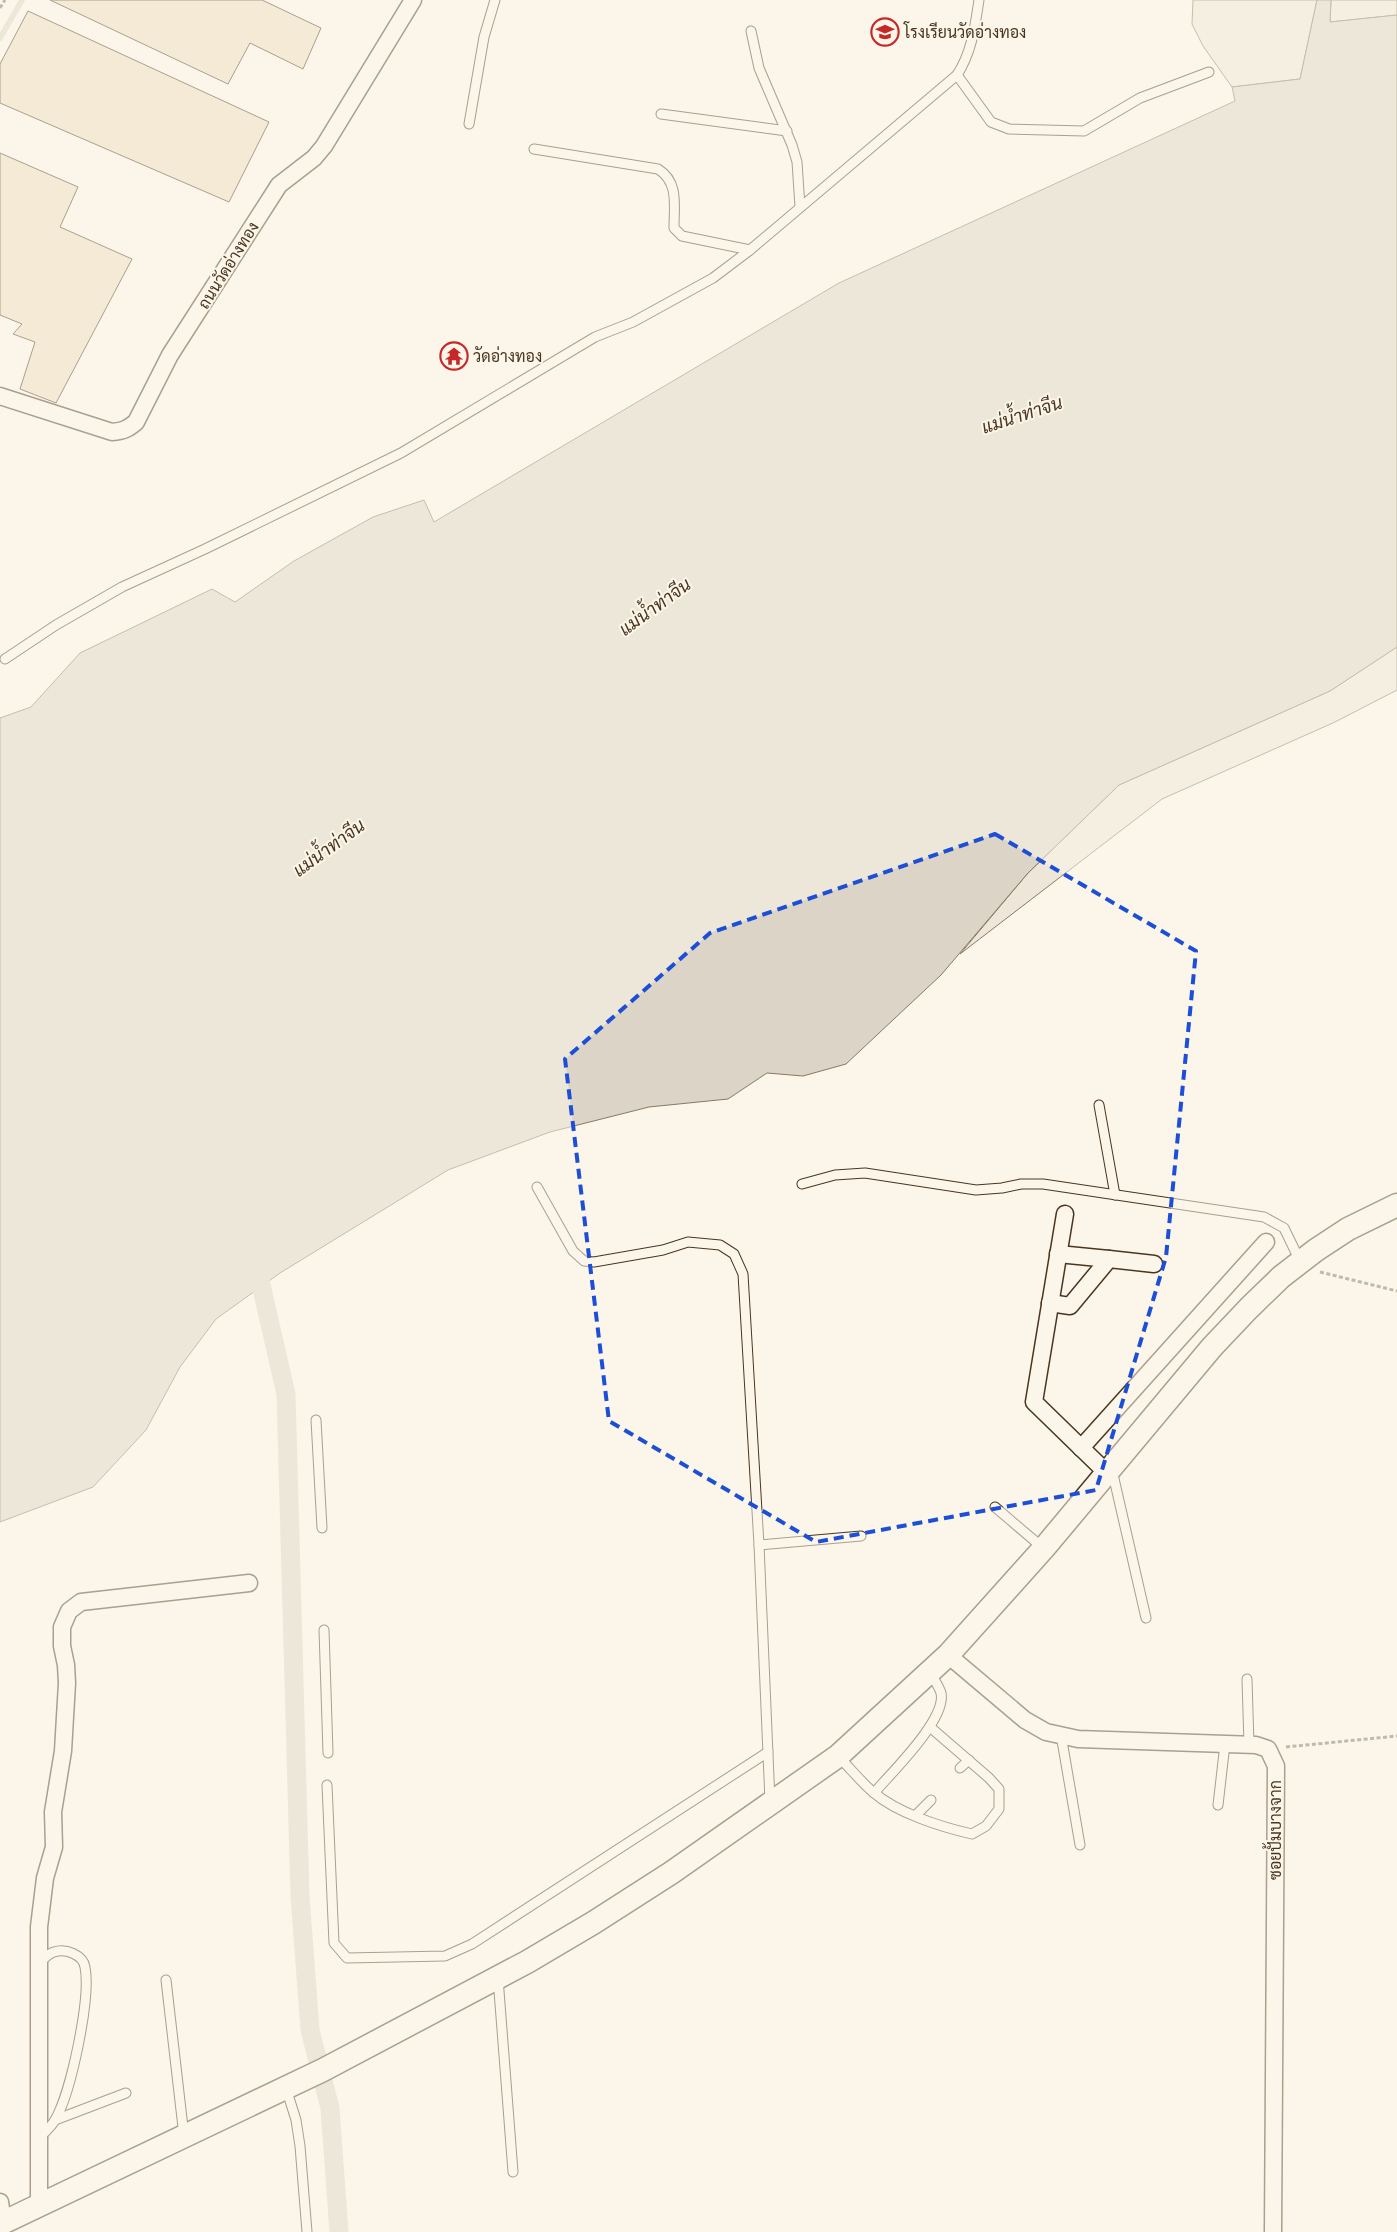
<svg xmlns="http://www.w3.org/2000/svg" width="1397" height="2232" font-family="'Exo 2',Sarabun,sans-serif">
<rect width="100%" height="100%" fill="#fbf6e9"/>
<g fill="#ede6d9" stroke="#887966">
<path d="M1193 0H1317L1300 79 1232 87 1203 46 1192 24Z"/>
<path d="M1331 0H1397V15L1330 22Z"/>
<path d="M1397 647V690L1335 722 1162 799 960 954 1028 873 1119 785 1330 691Z"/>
</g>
<path fill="#dcd4c6" stroke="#887966" d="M1317 0H1331L1330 22 1397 15V647L1330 691 1119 785 1028 873 941 975 846 1064 803 1076 767 1073 728 1099 649 1107 550 1132 448 1170 280 1273 216 1319 180 1367 146 1430 93 1487 0 1522V718L31 707 80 653 212 589 235 602 294 561 373 517 424 500 434 522 839 283 1235 101 1232 87 1300 79Z"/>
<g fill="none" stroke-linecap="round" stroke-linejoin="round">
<path stroke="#dcd4c6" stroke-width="5.5" d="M0 38 22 0"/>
<path stroke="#dcd4c6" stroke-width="19" d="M256 1263 286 1394 300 1896 310 2030 330 2108 339 2232"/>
</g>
<g fill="#ecdcbc" stroke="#4a3520">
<path d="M50 0H262L321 28 303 69 250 43 228 84Z"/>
<path d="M28 11 269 122 229 202 0 103V64Z"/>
<path d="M0 153 78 187 60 227 132 259 56 403 20 389 35 342 13 334 22 324 0 315Z"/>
</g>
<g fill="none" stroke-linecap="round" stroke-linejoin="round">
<g stroke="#4a3520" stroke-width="11">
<g id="lane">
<path d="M751 31 759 68 792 145 797 162 800 207"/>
<path d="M957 75 991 122 1009 129 1084 131 1140 98 1209 72"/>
<path d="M661 114 787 131"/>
<path d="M469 124 484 37 495 0"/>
<path d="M534 149 658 169C679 182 674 205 674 228L682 236 750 250"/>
<path d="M5 659 56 625 122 587 205 549 401 453 595 337 633 322 713 278 750 250 957 75C972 52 975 26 979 0"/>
<path d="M1099 1105 1115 1195"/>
<path d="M802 1184 835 1175 865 1173 976 1190 1002 1188 1021 1184H1043L1264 1217 1284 1228 1300 1261"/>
<path d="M537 1187 573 1251 584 1261 594 1262 663 1250 688 1242 720 1245 734 1254 743 1274 759 1545 770 1801"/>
<path d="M316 1420 322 1528"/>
<path d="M1112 1470 1146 1618"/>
<path d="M995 1507 1043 1548"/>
<path d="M759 1545 861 1536"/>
<path d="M324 1630 328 1753"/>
<path d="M1247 1679 1249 1745"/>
<path d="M1061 1735 1080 1845"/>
<path d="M838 1756C850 1768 861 1782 873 1792 897 1813 941 1827 972 1834L986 1826 999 1809V1789L989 1778 930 1727"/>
<path d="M960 1768 969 1760"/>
<path d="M327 1785 334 1943 347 1958 445 1956 472 1944 768 1752"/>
<path d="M874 1793C891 1773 947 1719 941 1693 939 1686 933 1678 930 1672"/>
<path d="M1218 1805 1225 1744"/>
<path d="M916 1815 931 1800"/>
<path d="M39 1963C43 1960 49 1953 54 1952 66 1948 83 1955 85 1967 91 1998 71 2093 55 2120 52 2126 45 2132 40 2137"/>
<path d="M498 1978 513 2172"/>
<path d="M166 1980 184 2136"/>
<path d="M286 2088 296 2120 300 2146 307 2232"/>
<path d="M55 2120 126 2093"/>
</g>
</g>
<g stroke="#4a3520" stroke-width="19">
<g id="street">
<path d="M0 396 112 432C123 431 128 429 136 422L170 355 279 185 314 158 324 146 413 0"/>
<path d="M1065 1214 1034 1402 1107 1473"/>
<path d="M1058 1254 1109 1259"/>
<path d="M1050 1303 1070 1306 1109 1259 1154 1264"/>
<path d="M1081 1448 1266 1242"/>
<path d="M948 1655 1025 1720 1046 1732 1078 1739 1256 1745 1268 1749 1276 1766 1273 2232"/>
<path d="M0 2202 3 2222"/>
<path d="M39 2205V1927L45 1878 54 1847 53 1812 63 1751 67 1683 66 1665 62 1646V1627L69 1611 81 1602 249 1583"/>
</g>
</g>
<g stroke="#4a3520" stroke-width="25">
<path id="secondary" d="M0 2224 323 2070 527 1962 593 1923 671 1873 838 1756 948 1655 1044 1548 1212 1347 1249 1308 1281 1277 1316 1250 1348 1229 1397 1205"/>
</g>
<g stroke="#7f6f5c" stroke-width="3" stroke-dasharray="4 2.5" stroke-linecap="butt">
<path d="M0 8 5 0"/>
<path d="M1320 1272 1397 1291"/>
<path d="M1286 1747 1397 1736"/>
</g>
<use href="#lane" stroke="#fbf6e9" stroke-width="9"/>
<use href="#street" stroke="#fbf6e9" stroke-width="16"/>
<use href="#secondary" stroke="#fbf6e9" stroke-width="22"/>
</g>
<path d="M0 0H1397V2232H0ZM995 834 1196 951 1166 1257 1096 1490 816 1542 609 1421 565 1059 710 933Z" fill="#fbf6e9" fill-opacity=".55" fill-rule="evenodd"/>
<path fill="none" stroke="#1d4ed8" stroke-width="4" stroke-dasharray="10 6" stroke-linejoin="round" d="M995 834 1196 951 1166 1257 1096 1490 816 1542 609 1421 565 1059 710 933Z"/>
<defs>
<g id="school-ring" transform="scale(1.4375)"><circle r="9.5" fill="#fbf6e9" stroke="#c62828" stroke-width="1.5"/><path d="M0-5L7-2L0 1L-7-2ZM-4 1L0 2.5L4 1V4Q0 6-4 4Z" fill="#c62828"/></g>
<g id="temple-ring" transform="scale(1.4375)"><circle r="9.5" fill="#fbf6e9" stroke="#c62828" stroke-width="1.5"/><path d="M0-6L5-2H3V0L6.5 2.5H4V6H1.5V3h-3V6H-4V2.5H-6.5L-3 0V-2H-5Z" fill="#c62828"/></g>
</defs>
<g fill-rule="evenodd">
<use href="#school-ring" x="885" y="32"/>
<use href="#temple-ring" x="454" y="356"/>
</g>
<g text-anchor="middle" stroke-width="4" stroke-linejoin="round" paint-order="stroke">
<g font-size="16" fill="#4a3520" stroke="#fbf6e9" text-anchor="start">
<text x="904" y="38">โรงเรียนวัดอ่างทอง</text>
<text x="473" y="362">วัดอ่างทอง</text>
</g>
<g font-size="16" fill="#4a3520" stroke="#fbf6e9">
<text transform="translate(228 265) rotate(-58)" y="6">ถนนวัดอ่างทอง</text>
<text transform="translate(1275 1830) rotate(-90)" y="6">ซอยปั้มบางจาก</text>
</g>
<g font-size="18" font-style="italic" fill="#4a3520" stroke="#fbf6e9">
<text transform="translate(1022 415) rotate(-18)" y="6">แม่น้ำท่าจีน</text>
<text transform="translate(655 607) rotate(-36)" y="6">แม่น้ำท่าจีน</text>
<text transform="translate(329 848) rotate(-36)" y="6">แม่น้ำท่าจีน</text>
</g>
</g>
</svg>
